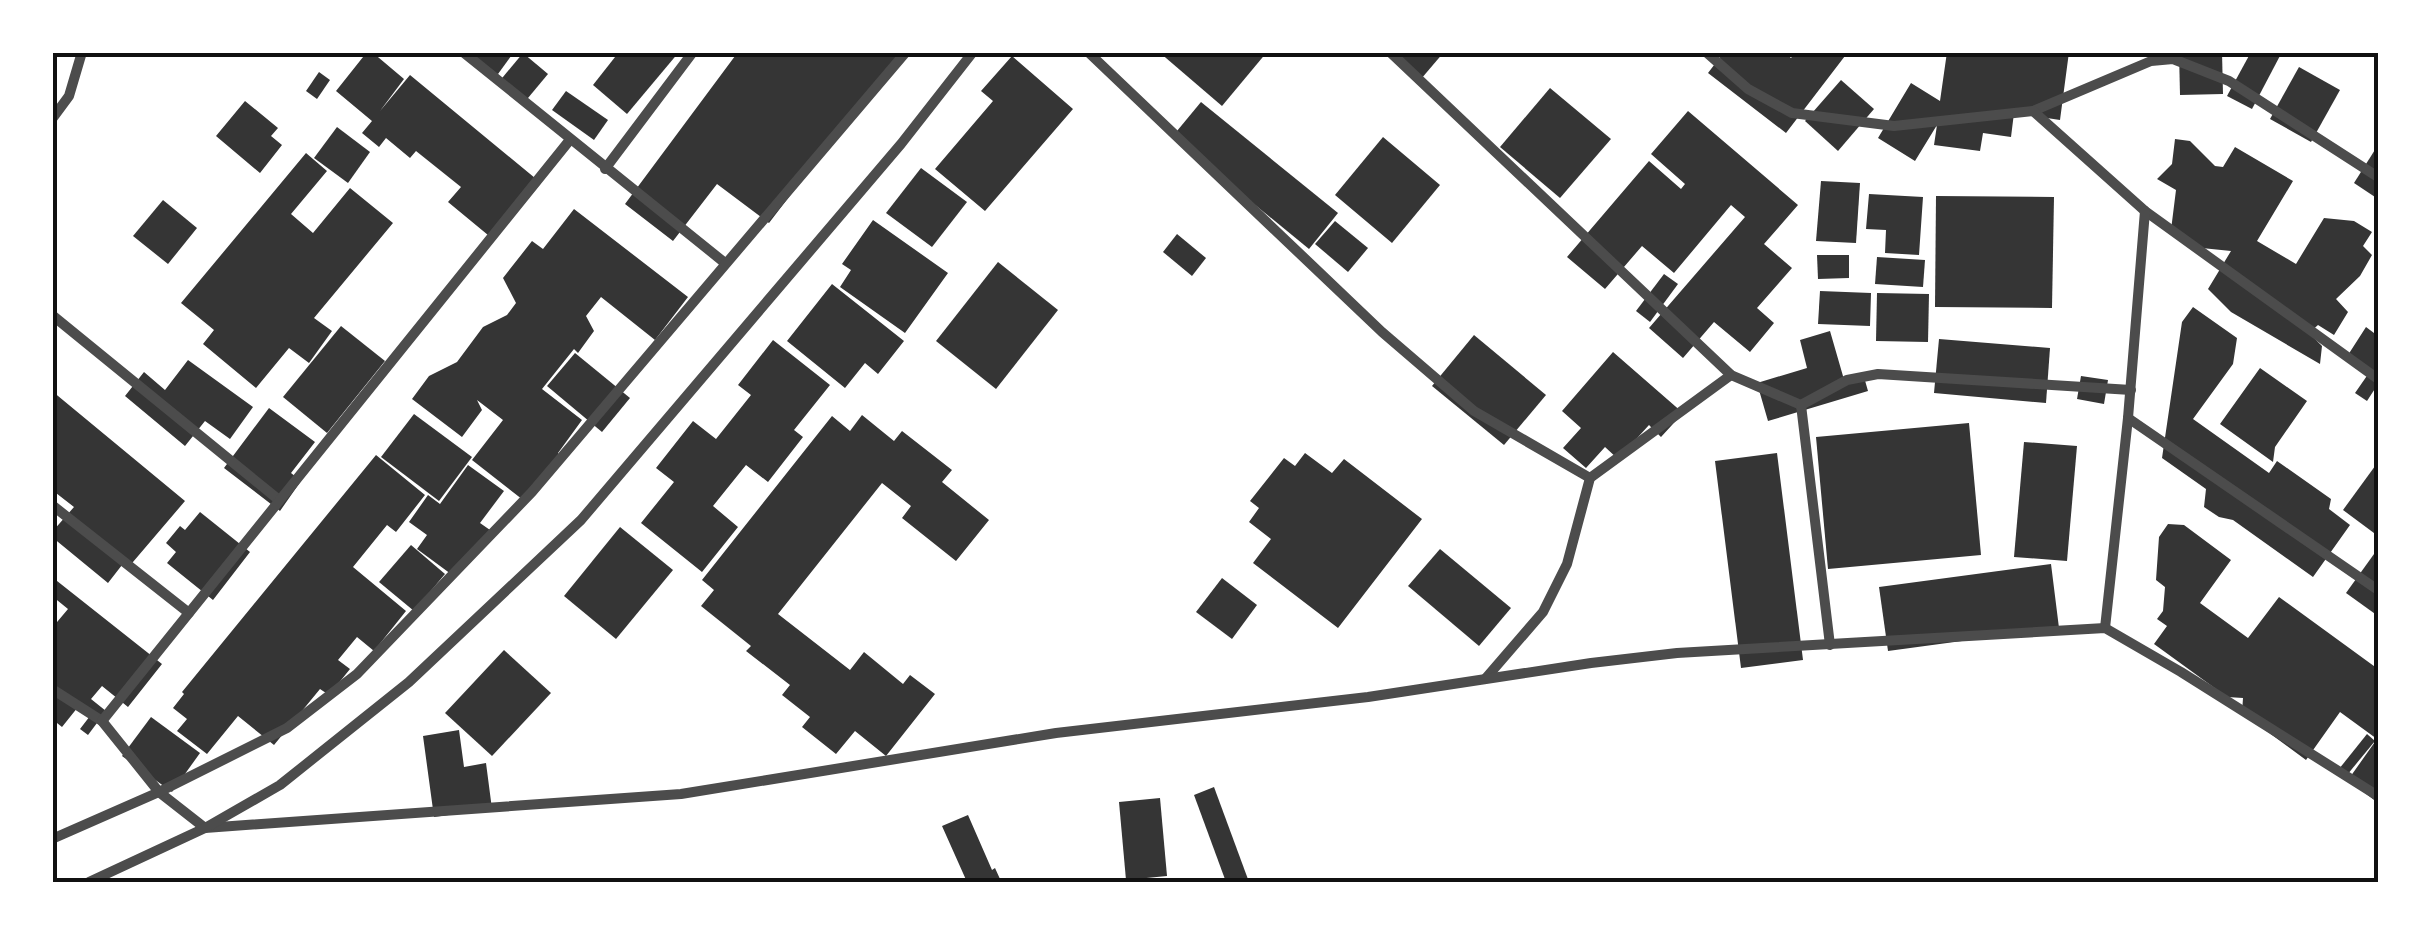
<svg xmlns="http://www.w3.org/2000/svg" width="2431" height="935" font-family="'Source Sans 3',sans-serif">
<rect width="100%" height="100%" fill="#fff"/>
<g fill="#353535">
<path d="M367 52H372L404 79 380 111 410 75 541 183 494 240 448 202 461 187 416 151 410 158 386 138 379 147 362 133 372 121 336 91Z"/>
<path d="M457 52H514L498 74 482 71Z"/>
<path d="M619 52H679L627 114 593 85Z"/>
<path d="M738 52H900L769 223 717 184 673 241 625 204Z"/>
<path d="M1159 52H1267L1222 106Z"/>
<path d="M1395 52H1444L1421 79Z"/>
<path d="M1724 52H1784L1791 58 1796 52H1848L1786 133 1708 73Z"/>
<path d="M1947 52H2069L2060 120 2014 113 2011 137 1983 133 1980 151 1934 145 1937 125 1915 161 1878 138 1911 83 1940 101Z"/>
<path d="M2179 52H2222L2223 94 2180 95Z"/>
<path d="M2251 52H2282L2252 109 2227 96Z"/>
<path d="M523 53 548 74 523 104 498 83Z"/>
<path d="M1012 56 1073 109 985 211 935 169 993 101 981 91Z"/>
<path d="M2299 67 2340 90 2311 142 2270 119Z"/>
<path d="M319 72 330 80 317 99 306 91Z"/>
<path d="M1841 80 1874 109 1838 151 1805 121Z"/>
<path d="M1550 88 1611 139 1560 198 1500 147Z"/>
<path d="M566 91 608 120 594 140 552 110Z"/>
<path d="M245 101 278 128 271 136 282 145 260 173 216 136Z"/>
<path d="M1201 102 1338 213 1309 249 1172 137Z"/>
<path d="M1688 111 1798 205 1764 244 1792 268 1757 308 1774 323 1750 352 1714 322 1683 358 1649 328 1745 217 1731 205 1674 273 1642 246 1605 289 1567 257 1649 161 1681 189 1685 184 1651 154Z"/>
<path d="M337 127 370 152 348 183 314 158Z"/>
<path d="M1383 137 1440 185 1392 243 1335 195Z"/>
<path d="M2175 139 2190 141 2215 166 2223 167 2235 147 2293 181 2257 241 2296 264 2324 218 2354 221 2372 232 2363 246 2372 255 2360 276 2336 299 2348 312 2334 335 2318 325 2309 333 2322 346 2320 364 2231 312 2208 289 2231 251 2192 247 2171 230 2176 190 2157 179 2172 164Z"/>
<path d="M2378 145V199L2354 183Z"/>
<path d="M306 153 327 171 291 214 313 233 350 188 393 223 314 318 332 331 309 363 289 348 256 388 203 344 214 330 181 303Z"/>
<path d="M921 168 967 202 932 247 886 213Z"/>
<path d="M1821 181 1860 183 1856 243 1816 241Z"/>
<path d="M1869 194 1923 197 1919 255 1885 253 1886 230 1866 229Z"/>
<path d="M1936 196 2054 197 2052 308 1935 307Z"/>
<path d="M163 200 197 228 168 264 133 236Z"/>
<path d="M574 209 688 297 655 340 601 297 586 316 594 331 578 353 574 349 542 389 582 420 558 453 561 460 527 503 472 460 503 420 477 400 482 410 462 437 412 399 429 376 457 362 483 327 507 315 516 303 503 278 532 241 543 249Z"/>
<path d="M873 220 948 273 905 333 840 287 851 270 842 264Z"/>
<path d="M1335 221 1368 248 1348 272 1315 244Z"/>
<path d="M1177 234 1206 258 1192 276 1163 252Z"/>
<path d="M1817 255H1849V278L1818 279Z"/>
<path d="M1877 257 1925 260 1923 287 1875 284Z"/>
<path d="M998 262 1058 310 996 389 936 341Z"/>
<path d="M1664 274 1678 284 1650 322 1636 311Z"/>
<path d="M832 284 904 341 878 374 865 363 845 388 787 341Z"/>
<path d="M1820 291 1871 293 1870 326 1818 324Z"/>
<path d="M1877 293 1929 294 1928 342 1876 341Z"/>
<path d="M2193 307 2237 338 2233 364 2193 419 2269 473 2277 461 2331 499 2329 509 2350 525 2313 577 2233 520 2219 517 2204 507 2206 489 2162 458 2182 322Z"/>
<path d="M341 326 385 361 327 433 283 397Z"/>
<path d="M2366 327 2378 336V384L2367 401 2355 393 2371 370 2348 355Z"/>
<path d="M1830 331 1845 383 1864 377 1868 391 1768 421 1757 383 1807 368 1800 340Z"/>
<path d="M1474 335 1546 395 1504 445 1432 386Z"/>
<path d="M1939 339 2050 348 2046 403 1934 393Z"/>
<path d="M773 340 830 385 794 430 803 437 768 482 746 465 713 506 738 527 702 572 641 523 674 482 656 468 693 421 716 439 751 395 738 385Z"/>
<path d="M1613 352 1683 413 1661 437 1649 425 1618 459 1605 447 1586 468 1563 448 1581 428 1562 411Z"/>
<path d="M575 353 630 398 602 432 547 386Z"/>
<path d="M188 360 253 407 230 439 205 421 185 446 125 396 144 372 165 390Z"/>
<path d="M2260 368 2307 401 2275 447 2273 462 2220 424Z"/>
<path d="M2081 376 2108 380 2104 404 2077 399Z"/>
<path d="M52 391 185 501 127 569 122 565 108 583 52 537V532L74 507 56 493 52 497Z"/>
<path d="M269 408 315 442 291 473 301 481 280 511 224 468Z"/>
<path d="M414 414 472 457 439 501 381 457Z"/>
<path d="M862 415 894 441 902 431 952 470 942 482 989 520 956 561 902 518 911 506 882 483 778 614 850 670 864 652 903 684 910 675 935 694 886 756 855 731 836 754 802 727 810 717 782 695 790 685 746 651 751 646 701 606 714 590 702 580 832 416 850 431Z"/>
<path d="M1969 423 1981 555 1828 569 1816 437Z"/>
<path d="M2024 442 2077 446 2067 561 2014 557Z"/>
<path d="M1305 453 1332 473 1344 459 1422 519 1338 628 1253 563 1271 539 1249 522 1259 508 1250 501 1284 458 1295 466Z"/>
<path d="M1777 453 1803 660 1741 668 1715 461Z"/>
<path d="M376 455 425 495 396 532 387 525 353 567 406 611 374 651 357 637 338 660 350 669 329 695 320 689 274 745 238 716 207 754 177 731 187 719 173 708 184 694 182 692Z"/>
<path d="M2378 462V536L2343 510Z"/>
<path d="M468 465 504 491 480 523 490 530 455 577 417 549 427 535 409 522 428 495 440 504Z"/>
<path d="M200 512 250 552 213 600 167 563 176 552 166 543 180 526 185 530Z"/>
<path d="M2168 524 2184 525 2231 560 2200 603 2248 638 2279 597 2378 669V803L2348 780 2377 739 2340 712 2306 760 2242 713 2243 698 2227 697 2154 644 2167 626 2157 619 2163 611 2165 587 2156 580 2159 537Z"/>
<path d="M620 527 673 570 616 639 564 596Z"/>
<path d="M411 545 445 574 414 611 379 582Z"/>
<path d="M1440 549 1511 608 1479 646 1408 586Z"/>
<path d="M2374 554 2378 557V616L2346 593Z"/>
<path d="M2051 564 2059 628 1888 651 1879 587Z"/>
<path d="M52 577 162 664 128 707 102 686 91 699 106 711 88 735 80 729 90 716 78 707 62 727 52 719V628L68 609 52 596Z"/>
<path d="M1222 578 1257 605 1232 639 1196 612Z"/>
<path d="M504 650 551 693 492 756 445 713Z"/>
<path d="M151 717 200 753 172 792 122 756Z"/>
<path d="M459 730 464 767 486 763 492 809 434 817 423 736Z"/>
<path d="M2367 734 2375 741 2347 775 2339 769Z"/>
<path d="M1214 787 1249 882H1226L1194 795Z"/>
<path d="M1160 798 1167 876 1126 880 1119 802Z"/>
<path d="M968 815 992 870 995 868 1000 879 992 882H967L942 826Z"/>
</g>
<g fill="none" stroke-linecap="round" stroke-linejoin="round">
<g stroke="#4c4c4c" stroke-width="10">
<path d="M463 52 725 263"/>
<path d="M1088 52 1382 332 1474 411 1590 478"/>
<path d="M1390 52 1731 375 1801 405"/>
<path d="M1706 52 1748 89 1792 113 1894 126 2033 111 2151 61 2173 59 2229 81 2378 177"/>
<path d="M2033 111 2145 211 2378 379"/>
<path d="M52 119 69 96 82 52"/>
<path d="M605 169 693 52"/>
<path d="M52 315 279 500"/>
<path d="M2128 418 2378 590"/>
<path d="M52 505 189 613"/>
<path d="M2105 628 2128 418 2145 211"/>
<path d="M1830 645 1801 405 1847 380 1878 374 2131 390"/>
<path d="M1486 678 1543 612 1567 564 1590 478 1731 375"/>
<path d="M52 689 102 721 159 792 205 828 681 794 1056 733 1368 697 1591 663 1677 653 2105 628 2181 672 2378 796"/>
<path d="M102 721 569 141"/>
<path d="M52 839 159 792 287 728 357 674 532 492 906 52"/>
<path d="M89 882 205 828 280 785 409 682 581 520 901 144 973 52"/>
</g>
</g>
<rect width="2431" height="935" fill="none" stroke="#ffffff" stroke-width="110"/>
<rect x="55" y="55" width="2321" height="825" fill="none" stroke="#111" stroke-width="4"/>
</svg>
